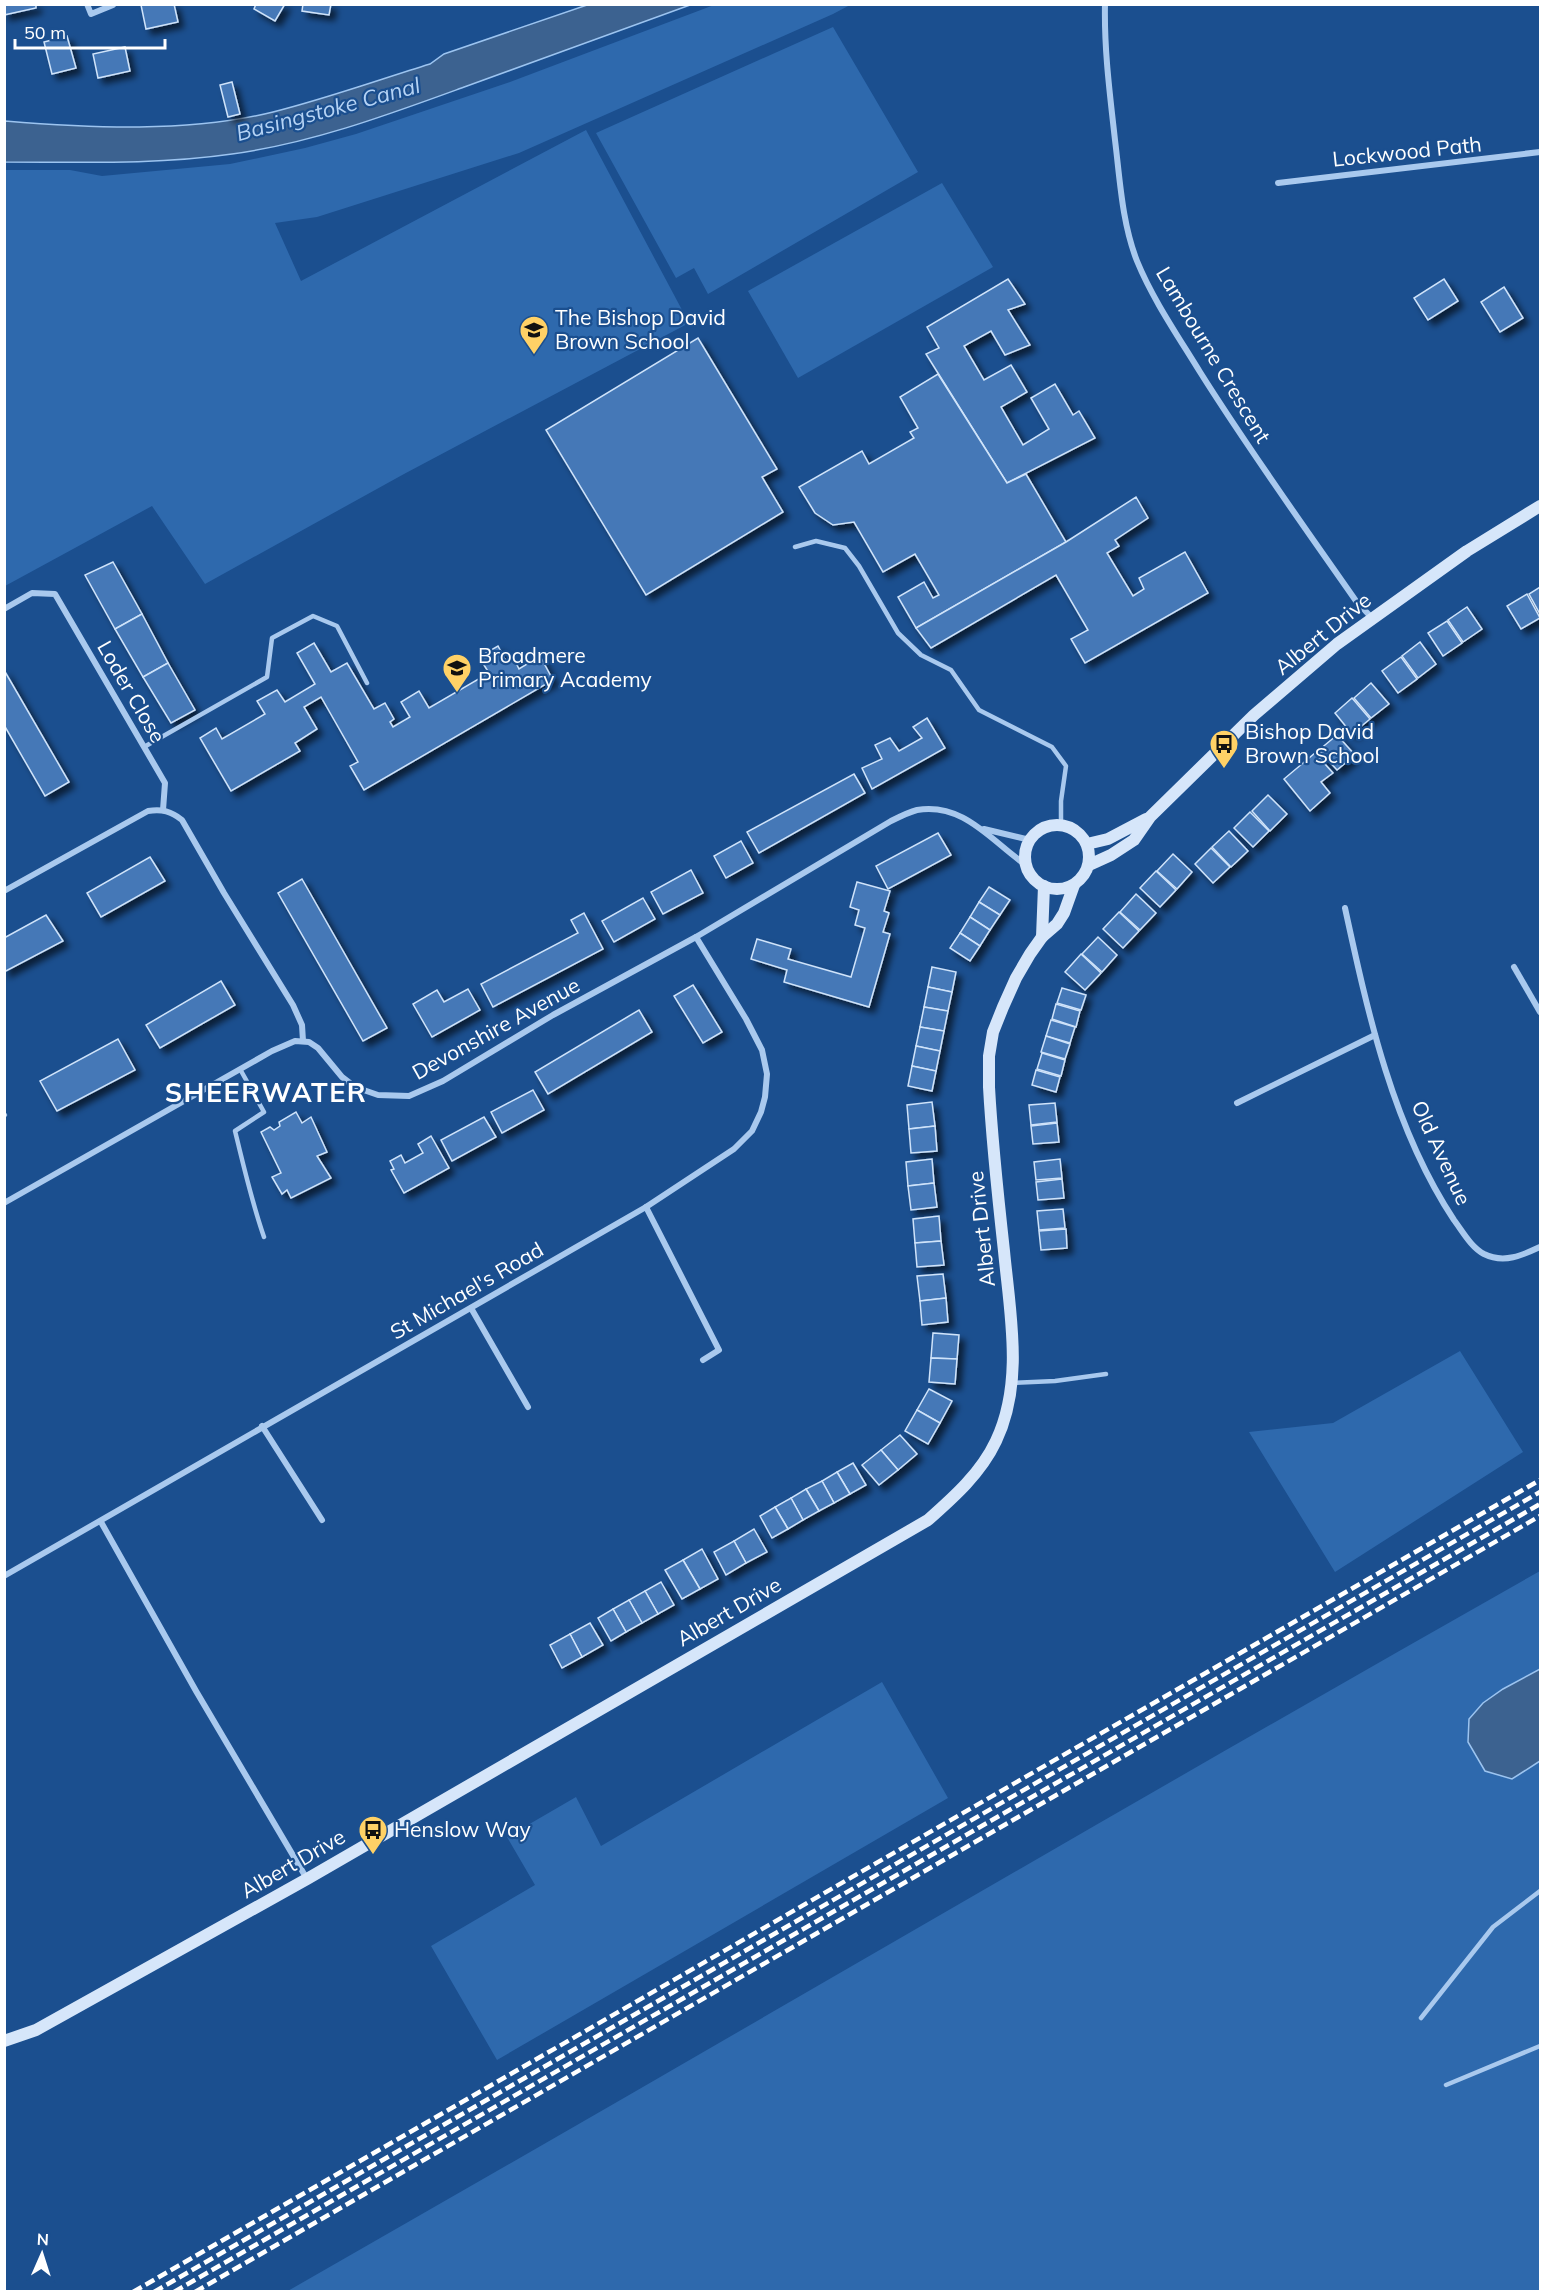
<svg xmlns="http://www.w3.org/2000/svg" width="1545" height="2296" font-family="Mulish,sans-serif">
<defs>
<filter id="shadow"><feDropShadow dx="5.5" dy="5.5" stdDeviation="3" flood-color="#0009"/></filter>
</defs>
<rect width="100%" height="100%" fill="#1b4f8f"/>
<g fill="#2e69ad">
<path d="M714 5H850L833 14 519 153 317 217 275 223 301 281 586 130 689 323 404 474 205 584 152 506 5 586V170H70L102 176 230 164 305 148 356 134 510 82Z"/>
<path d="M833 27 918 172 708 294 694 268 676 278 596 133Z"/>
<path d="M942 183 993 267 798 378 748 291Z"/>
<path d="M1460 1351 1523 1452 1335 1572 1249 1432 1333 1423Z"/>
<path d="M1540 1571V2291L286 2292C705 2053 1121 1808 1540 1571Z"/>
<path d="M882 1682 948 1798 497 2060 431 1946 535 1885 507 1837 576 1797 601 1846Z"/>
</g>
<g fill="#3c6290" stroke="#9cc4f0" stroke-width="1.5">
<path d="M587 5H690C616 32 541 59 467 86 390 114 313 143 232 154 156 165 80 162 5 162V121C90 128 189 133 273 112 325 99 378 80 430 64L444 54Z"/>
<path d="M1540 1669V1761L1512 1779 1485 1771 1468 1742 1469 1719 1483 1703 1503 1689Z"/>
</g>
<g fill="#4478b7" stroke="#cfe3fa" stroke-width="1.5" filter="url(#shadow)">
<path d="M4 4H36V8L4 15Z"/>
<path d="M174 4 178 22 146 29 141 5Z"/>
<path d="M256 4H285L275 21 254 9Z"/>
<path d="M303 4H331L329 15 302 11Z"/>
<path d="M67 36 76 68 52 74 44 42Z"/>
<path d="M125 47 130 71 98 78 93 54Z"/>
<path d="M232 82 240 114 228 117 220 85Z"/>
<path d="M1008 279 1025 304 1008 310 1030 345 1005 355 991 331 964 346 984 380 1011 365 1027 392 1001 407 1023 445 1049 429 1031 398 1055 384 1073 415 1079 411 1095 438 1007 483 926 354 939 348 927 327Z"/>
<path d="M1444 279 1458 301 1428 320 1414 298Z"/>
<path d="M1504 287 1523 318 1500 332 1481 302Z"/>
<path d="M698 338 777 469 762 477 783 512 646 595 546 430Z"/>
<path d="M938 374 1007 483 1026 474 1066 542 916 628 898 597 924 582 933 598 939 595 915 554 883 572 854 522 833 525 815 513 799 487 862 451 869 464 914 438 910 432 918 428 900 397Z"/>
<path d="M1136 497 1148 518 1115 540 1119 546 1107 553 1133 596 1144 589 1139 578 1185 552 1208 593 1085 663 1071 639 1088 630 1056 575 931 648 916 628 1066 542Z"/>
<path d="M113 562 142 614 115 629 85 575Z"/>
<path d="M1540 587V614L1529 594Z"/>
<path d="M1527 594 1540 618 1521 629 1507 606Z"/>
<path d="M1467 607 1482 629 1463 642 1448 620Z"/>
<path d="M142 614 168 663 143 677 115 629Z"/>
<path d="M1447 621 1462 643 1443 656 1428 633Z"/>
<path d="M1420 642 1436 664 1418 678 1402 656Z"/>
<path d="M314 643 331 672 347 663 374 709 385 703 394 719 390 722 393 727 410 717 401 702 419 691 429 708 489 673 479 657 498 646 507 663 514 659 519 669 540 656 553 680 364 790 350 766 358 762 321 697 304 707 317 729 295 743 300 751 231 791 200 738 216 728 222 739 265 714 257 701 277 690 285 702 315 684 297 653Z"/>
<path d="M1401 657 1417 679 1398 693 1382 671Z"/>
<path d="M168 663 195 710 171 723 143 677Z"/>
<path d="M4 670 69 782 45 796 4 725Z"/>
<path d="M1371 683 1389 704 1371 718 1354 698Z"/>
<path d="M1352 698 1370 719 1352 734 1335 713Z"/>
<path d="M927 718 945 748 872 789 862 768 882 759 875 745 890 738 899 751 922 738 913 727Z"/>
<path d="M1337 735 1355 755 1337 770 1319 750Z"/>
<path d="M1315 753 1333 773 1321 782 1330 793 1310 811 1284 779Z"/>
<path d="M854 774 865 793 759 853 747 832Z"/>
<path d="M1268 795 1287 814 1270 831 1252 811Z"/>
<path d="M1250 812 1269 831 1253 847 1234 828Z"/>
<path d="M1229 831 1248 851 1231 867 1212 847Z"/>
<path d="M938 833 951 855 888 889 876 866Z"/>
<path d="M741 841 753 863 726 878 714 856Z"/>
<path d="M1211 848 1230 867 1213 883 1195 864Z"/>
<path d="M1173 854 1192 872 1177 889 1157 871Z"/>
<path d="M150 857 165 881 101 917 87 893Z"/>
<path d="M691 870 703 893 663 914 651 892Z"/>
<path d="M1156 871 1176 890 1160 907 1140 888Z"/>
<path d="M302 879 387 1028 363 1041 278 893Z"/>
<path d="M857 882 890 891 884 911 889 913 883 932 890 934 869 1007 784 982 787 970 751 959 757 939 791 949 788 959 851 977 865 928 855 925 859 910 850 907Z"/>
<path d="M989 887 1010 900 1000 915 979 902Z"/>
<path d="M1136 894 1156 913 1140 930 1120 912Z"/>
<path d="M643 898 655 919 614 942 602 921Z"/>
<path d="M979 902 1000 915 990 930 970 917Z"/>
<path d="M1119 912 1139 931 1123 948 1103 929Z"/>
<path d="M584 913 603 949 493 1007 481 984 578 933 571 920Z"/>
<path d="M46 915 63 941 4 972V938Z"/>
<path d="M970 917 990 930 980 946 960 933Z"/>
<path d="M960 933 980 946 970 961 950 948Z"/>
<path d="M1098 937 1117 955 1102 972 1082 954Z"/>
<path d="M1081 954 1101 973 1085 990 1065 972Z"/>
<path d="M932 967 956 972 952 992 928 987Z"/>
<path d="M221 981 235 1005 160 1048 146 1025Z"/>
<path d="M693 985 722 1032 703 1043 674 996Z"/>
<path d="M928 987 952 992 948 1011 924 1007Z"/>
<path d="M1062 988 1086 995 1081 1010 1057 1003Z"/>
<path d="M468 989 480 1010 432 1037 413 1004 437 990 444 1002Z"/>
<path d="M1056 1004 1080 1011 1076 1027 1052 1019Z"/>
<path d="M924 1007 948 1011 944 1031 920 1027Z"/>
<path d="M639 1010 652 1032 548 1094 535 1072Z"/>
<path d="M1051 1020 1075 1027 1070 1043 1046 1036Z"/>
<path d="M920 1027 944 1031 940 1051 916 1046Z"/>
<path d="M1046 1036 1070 1044 1065 1059 1041 1052Z"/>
<path d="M118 1039 135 1070 57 1111 40 1081Z"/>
<path d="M916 1046 940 1051 936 1071 912 1066Z"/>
<path d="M1042 1053 1065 1060 1061 1076 1037 1069Z"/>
<path d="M912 1066 936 1071 932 1091 908 1086Z"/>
<path d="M1036 1070 1060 1077 1056 1092 1032 1085Z"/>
<path d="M533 1090 544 1110 502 1133 491 1112Z"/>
<path d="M932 1102 935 1126 909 1129 907 1105Z"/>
<path d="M1055 1103 1057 1122 1031 1125 1029 1105Z"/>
<path d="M296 1112 302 1123 311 1117 327 1152 317 1156 331 1178 291 1198 287 1190 282 1194 272 1177 281 1173 261 1132 270 1127 274 1130 280 1126 279 1122Z"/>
<path d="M484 1117 496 1137 452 1161 441 1140Z"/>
<path d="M1057 1123 1059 1142 1033 1144 1031 1126Z"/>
<path d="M935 1126 937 1151 911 1153 909 1129Z"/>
<path d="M431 1136 449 1168 404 1193 391 1170 394 1169 390 1161 401 1155 405 1163 423 1153 418 1144Z"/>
<path d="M932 1159 934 1183 908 1186 906 1162Z"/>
<path d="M1060 1159 1062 1178 1036 1180 1034 1162Z"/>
<path d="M1062 1179 1064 1198 1038 1200 1036 1182Z"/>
<path d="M934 1183 937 1207 911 1210 908 1186Z"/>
<path d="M1063 1209 1065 1228 1039 1230 1037 1211Z"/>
<path d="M939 1216 941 1241 915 1243 913 1219Z"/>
<path d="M1066 1229 1067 1248 1041 1250 1039 1231Z"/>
<path d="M941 1241 944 1265 917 1267 915 1243Z"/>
<path d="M943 1274 946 1298 920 1301 917 1276Z"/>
<path d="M946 1298 948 1322 922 1325 920 1301Z"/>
<path d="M933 1333 959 1335 957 1359 931 1358Z"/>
<path d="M931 1358 957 1359 955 1384 929 1382Z"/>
<path d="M929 1389 952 1401 940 1423 917 1410Z"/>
<path d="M917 1410 940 1423 928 1444 905 1431Z"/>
<path d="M900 1435 917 1454 898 1470 881 1450Z"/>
<path d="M881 1450 898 1470 879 1485 862 1465Z"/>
<path d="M853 1463 866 1485 850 1494 837 1472Z"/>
<path d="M837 1472 850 1494 834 1503 822 1481Z"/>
<path d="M822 1481 834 1503 819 1511 806 1489Z"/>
<path d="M806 1489 819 1511 803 1520 791 1498Z"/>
<path d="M791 1498 803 1520 788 1529 775 1507Z"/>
<path d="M775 1507 788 1529 772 1538 760 1516Z"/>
<path d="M754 1529 767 1552 746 1563 734 1541Z"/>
<path d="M734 1541 746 1563 726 1575 714 1552Z"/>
<path d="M702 1549 718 1579 700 1589 683 1560Z"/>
<path d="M683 1560 700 1589 682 1599 665 1570Z"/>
<path d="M661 1582 674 1605 658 1614 645 1591Z"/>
<path d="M645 1591 658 1614 642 1623 629 1600Z"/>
<path d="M629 1600 642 1623 626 1632 613 1609Z"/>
<path d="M613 1609 626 1632 611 1641 598 1618Z"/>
<path d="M590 1623 603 1645 582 1657 570 1634Z"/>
<path d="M570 1634 582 1657 562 1668 550 1645Z"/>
</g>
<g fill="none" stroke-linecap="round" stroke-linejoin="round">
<g stroke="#a9c9ee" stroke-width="4.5">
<path d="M795 547 816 541 845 548 859 566 898 633 921 655 951 670 979 710 1052 747 1066 766 1061 801V825"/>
<path d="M144 747 267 677 272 638 313 616 337 626 367 683"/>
<path d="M240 1069 264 1112 235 1131C244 1167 252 1203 264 1237"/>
<path d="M4 1114 5 1115"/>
<path d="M1012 1383 1055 1381 1106 1374"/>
<path d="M1421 2018 1493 1927 1540 1891"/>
<path d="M1446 2085 1540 2046"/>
</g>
<g stroke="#a9c9ee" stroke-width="6">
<path d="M87 4 91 14 113 5"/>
<path d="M1105 4C1104 50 1110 95 1115 140 1120 180 1122 223 1137 261 1153 300 1178 336 1200 372 1249 450 1303 525 1356 601L1372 618"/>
<path d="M1278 183 1540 152"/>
<path d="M4 609 32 593 55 594 165 783 163 810"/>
<path d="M984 829 1030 840"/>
<path d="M4 891 148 811C162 809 171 811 182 820L224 893 293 1005 302 1025 303 1041"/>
<path d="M1345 908C1368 1014 1393 1128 1454 1220 1463 1232 1471 1247 1484 1254 1504 1264 1523 1255 1540 1247"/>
<path d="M1514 967 1540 1012"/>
<path d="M1237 1103 1375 1035"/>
<path d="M4 1203 272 1051 295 1041 309 1042 318 1048 342 1077 355 1087 378 1095 409 1096 443 1081 553 1015 696 937 891 821C899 817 909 812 917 810 964 802 992 842 1026 865"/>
<path d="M646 1207 719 1350 703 1360"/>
<path d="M471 1308 528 1407"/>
<path d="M262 1426 322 1520"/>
<path d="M101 1522 196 1691 307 1879"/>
<path d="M4 1576 646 1207 734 1149 752 1131 761 1112 765 1097 767 1074 762 1050 746 1019 696 937"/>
</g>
<g stroke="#d6e6fa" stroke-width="12">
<circle cx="1057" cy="857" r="32"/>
<path d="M1087 844 1108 839 1146 819"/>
<path d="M1089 865 1111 855 1134 840 1150 817 1254 715 1337 644 1467 551 1540 506"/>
<path d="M1042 937 1044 886"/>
<path d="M4 2041 36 2030 307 1879 928 1520C954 1497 981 1473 996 1441 1024 1382 1010 1314 1004 1251 998 1197 992 1142 989 1087V1056L993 1032 1003 1007 1016 978 1030 954 1042 937 1057 924 1064 913 1074 885"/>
</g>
<g stroke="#fff" stroke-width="4.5" stroke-dasharray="10 4.5" stroke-linecap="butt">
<path d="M133 2292 1540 1480"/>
<path d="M154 2292 1540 1492"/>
<path d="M174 2292 1540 1504"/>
<path d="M195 2292 1540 1516"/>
</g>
</g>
<defs>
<g id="school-pin" transform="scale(1.5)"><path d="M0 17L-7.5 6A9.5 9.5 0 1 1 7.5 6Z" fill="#ffd166" stroke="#1b4f8f"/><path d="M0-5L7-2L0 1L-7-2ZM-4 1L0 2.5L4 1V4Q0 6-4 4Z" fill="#111"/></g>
<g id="bus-pin" transform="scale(1.5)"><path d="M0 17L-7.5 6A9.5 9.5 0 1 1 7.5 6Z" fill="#ffd166" stroke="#1b4f8f"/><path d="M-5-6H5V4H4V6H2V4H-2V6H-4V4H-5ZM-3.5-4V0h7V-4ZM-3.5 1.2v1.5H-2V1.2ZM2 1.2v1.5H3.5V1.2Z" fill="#111"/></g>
</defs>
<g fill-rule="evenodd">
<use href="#school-pin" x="534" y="330"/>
<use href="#school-pin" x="457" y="668"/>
<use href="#bus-pin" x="1224" y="744"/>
<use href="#bus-pin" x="373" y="1830"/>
</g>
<g text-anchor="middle" stroke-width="4.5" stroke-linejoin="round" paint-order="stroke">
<g font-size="21" fill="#fff" stroke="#1b4f8f">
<text transform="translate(1407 152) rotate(-6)" y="7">Lockwood Path</text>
<text transform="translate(1213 355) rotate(59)" y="7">Lambourne Crescent</text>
<text transform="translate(1323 634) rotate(-39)" y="7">Albert Drive</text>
<text transform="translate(131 692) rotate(60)" y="7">Loder Close</text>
<text transform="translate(496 1029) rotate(-29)" y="7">Devonshire Avenue</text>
<text transform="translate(1441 1153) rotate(65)" y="7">Old Avenue</text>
<text transform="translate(982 1229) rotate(-96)" y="7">Albert Drive</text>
<text transform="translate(467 1291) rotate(-30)" y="7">St Michael's Road</text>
<text transform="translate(729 1612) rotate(-30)" y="7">Albert Drive</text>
<text transform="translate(293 1864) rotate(-30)" y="7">Albert Drive</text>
</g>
<g font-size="21" fill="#fff" stroke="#1b4f8f" text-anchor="start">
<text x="555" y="325">The Bishop David<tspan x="555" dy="24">Brown School</tspan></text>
<text x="478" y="663">Broadmere<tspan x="478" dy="24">Primary Academy</tspan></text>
<text x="1245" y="739">Bishop David<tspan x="1245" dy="24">Brown School</tspan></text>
<text x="394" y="1837">Henslow Way</text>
</g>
<g font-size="22" font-style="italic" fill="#b5d3f5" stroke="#1b4f8f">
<text transform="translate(328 109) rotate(-15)" y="8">Basingstoke Canal</text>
</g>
<g font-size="27" font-weight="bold" letter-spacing="1.5" fill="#fff" stroke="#1b4f8f">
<text x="266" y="1102">SHEERWATER</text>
</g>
</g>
<rect width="1545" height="2296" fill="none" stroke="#ffffff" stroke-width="12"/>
<g transform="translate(42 2254) rotate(3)" stroke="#1b4f8f" stroke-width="4.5" paint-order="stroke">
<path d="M0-4.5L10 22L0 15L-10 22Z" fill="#ffffff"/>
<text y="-9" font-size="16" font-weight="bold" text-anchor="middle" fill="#ffffff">N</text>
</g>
<path d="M15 39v9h150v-9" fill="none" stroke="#ffffff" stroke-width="3"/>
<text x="24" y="39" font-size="18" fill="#ffffff" stroke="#1b4f8f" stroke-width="4.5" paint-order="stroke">50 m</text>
</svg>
